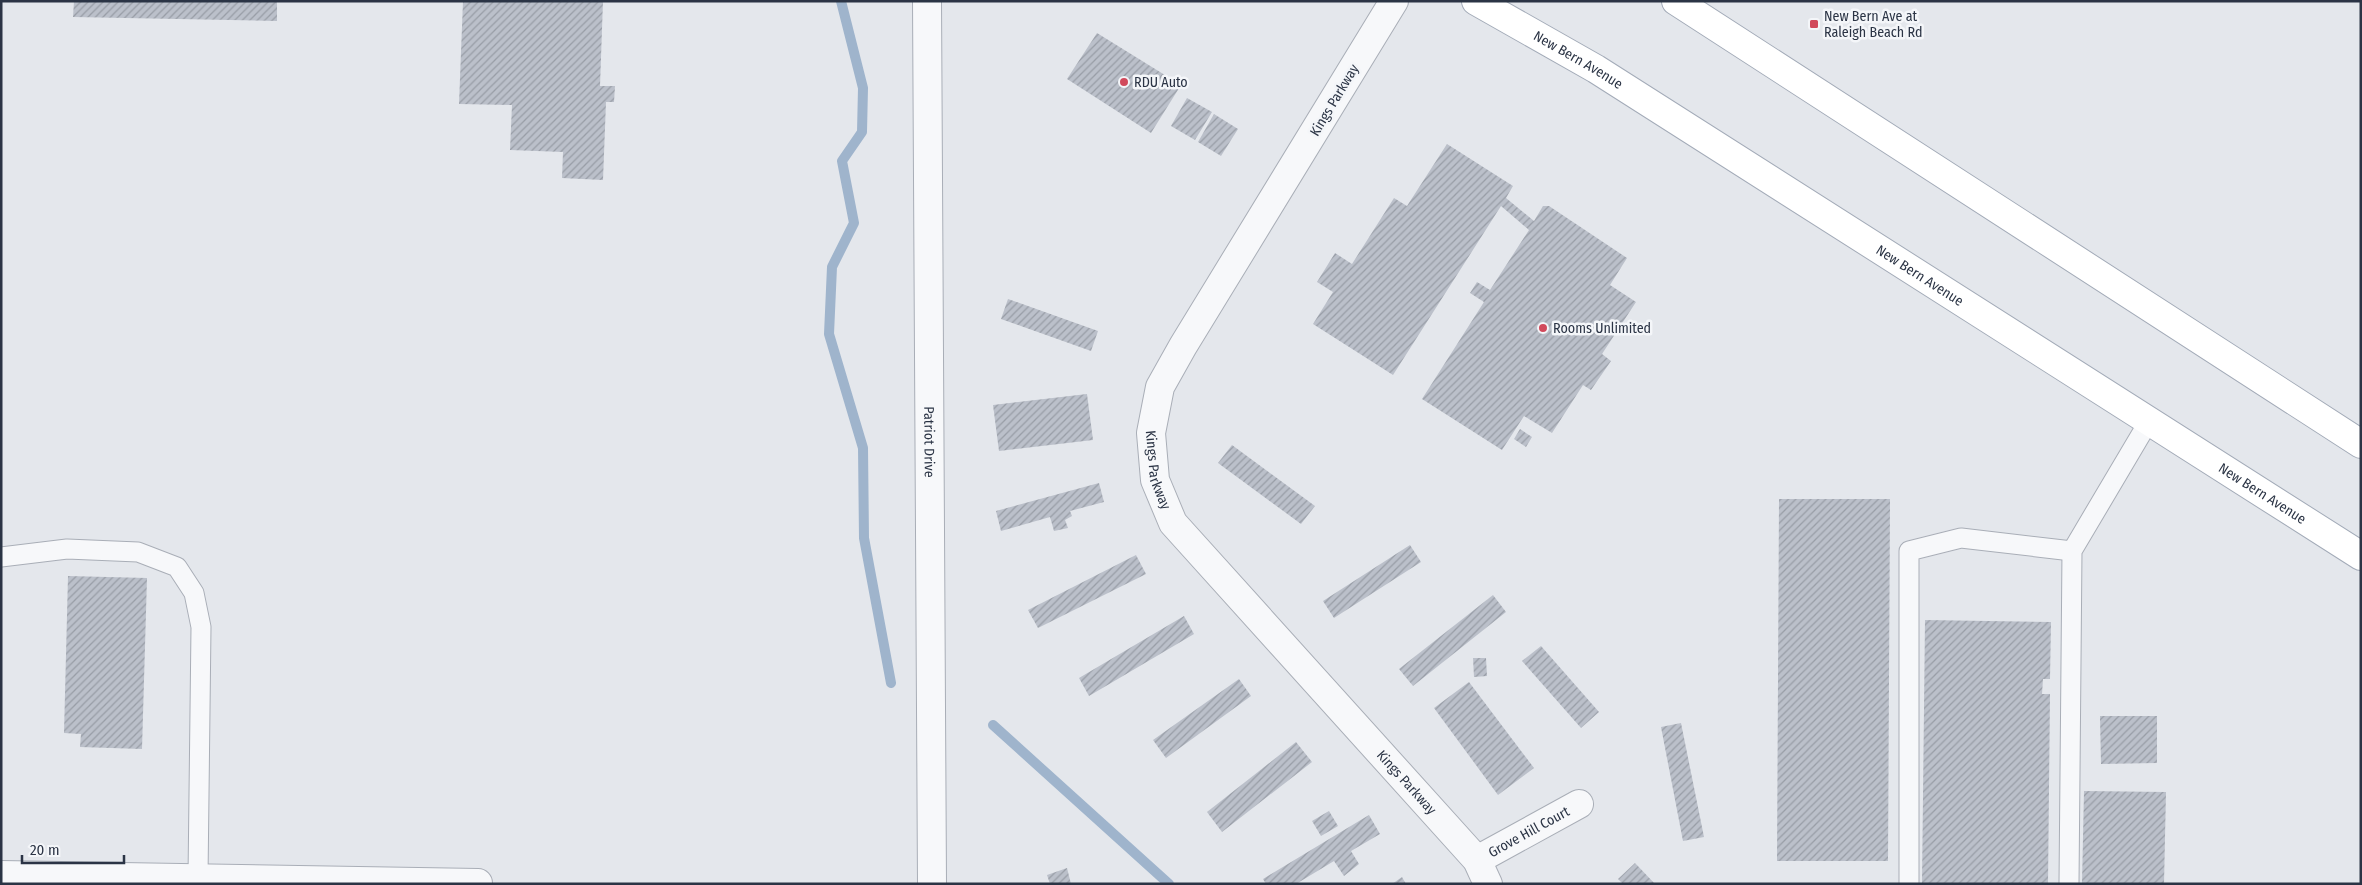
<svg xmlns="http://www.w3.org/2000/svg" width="2362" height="885" font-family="'Fira Sans Condensed',sans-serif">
<defs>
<pattern id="building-hatch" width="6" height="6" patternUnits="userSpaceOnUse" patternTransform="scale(1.25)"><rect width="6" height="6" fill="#bbc0ca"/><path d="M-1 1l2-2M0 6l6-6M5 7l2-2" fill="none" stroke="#989da6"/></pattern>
</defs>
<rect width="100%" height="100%" fill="#e4e7ec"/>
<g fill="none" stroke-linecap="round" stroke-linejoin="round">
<g stroke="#9fb4cc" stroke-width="10">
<path d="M841 1 863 88 862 132 842 161 854 223 832 267 829 334 863 448 864 538 891 683"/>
<path d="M993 725 1169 884"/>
</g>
</g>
<g fill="url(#building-hatch)">
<path d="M74 1H277V21L73 17Z"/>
<path d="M463 1H603L600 86H615L614 102H606L603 180 562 178 563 152 510 150 512 105 459 104Z"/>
<path d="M1097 33 1181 85 1151 133 1067 79Z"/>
<path d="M1187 98 1212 112 1195 140 1171 126Z"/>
<path d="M1214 114 1238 129 1221 156 1198 142Z"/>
<path d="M1447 144 1513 186 1506 198 1534 221 1543 206H1549L1627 258 1610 285 1636 302 1602 354 1611 361 1591 390 1583 385 1552 433 1524 416 1502 450 1422 399 1484 302 1470 293 1477 282 1490 290 1529 230 1501 206 1393 375 1313 324 1333 292 1317 282 1335 253 1352 264 1394 198 1407 206Z"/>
<path d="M1008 299 1098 331 1091 351 1001 319Z"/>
<path d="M1087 394 1093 440 999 451 993 405Z"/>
<path d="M1520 429 1532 437 1526 447 1514 439Z"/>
<path d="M1232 445 1315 506 1301 524 1218 463Z"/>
<path d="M1099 483 1104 502 1070 511 1072 516 1065 520 1068 528 1054 531 1050 517 1001 531 996 511Z"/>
<path d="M1779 499H1890L1888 861H1777Z"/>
<path d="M1410 545 1421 562 1334 618 1323 601Z"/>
<path d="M1136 555 1146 574 1038 628 1028 610Z"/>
<path d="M68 576 147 578 142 749 80 747 81 734 64 733Z"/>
<path d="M1493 595 1506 612 1413 686 1399 669Z"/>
<path d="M1184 616 1194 634 1089 696 1079 678Z"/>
<path d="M1925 620 2051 622 2050 679H2043L2042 694H2050L2048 884H1922Z"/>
<path d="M1541 646 1599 712 1581 728 1522 661Z"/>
<path d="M1473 658H1486L1487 676 1474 677Z"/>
<path d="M1239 679 1251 696 1166 758 1153 740Z"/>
<path d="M1469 682 1534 768 1498 795 1434 708Z"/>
<path d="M2100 716H2157V763L2101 764Z"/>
<path d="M1681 723 1704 837 1683 841 1661 727Z"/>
<path d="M1296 742 1312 762 1222 832 1207 812Z"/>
<path d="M2084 791 2166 792 2164 884H2082Z"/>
<path d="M1329 811 1338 826 1321 836 1312 821Z"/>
<path d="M1369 815 1380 834 1351 851 1359 864 1344 876 1334 861 1296 884H1266L1263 879Z"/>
<path d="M1635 863 1655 884H1623L1618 879Z"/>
<path d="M1067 868 1071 884H1050L1047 875Z"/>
<path d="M1402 877 1406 884H1392Z"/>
</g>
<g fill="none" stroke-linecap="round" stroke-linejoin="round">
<g stroke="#a9aeb7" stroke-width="21">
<g id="lane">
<path d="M1 557 67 549 138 552 177 567 194 593 201 627 198 878"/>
<path d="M1909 884V551L1961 538 2072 551"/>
<path d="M2069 884 2072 551 2149 421"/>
</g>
</g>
<g stroke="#a9aeb7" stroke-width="30">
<g id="street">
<path id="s1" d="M927 1 932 884"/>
<path id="s2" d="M1394 1 1183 346 1160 387 1151 433 1155 480 1173 523 1477 860 1488 884"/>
<path id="s3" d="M1477 860 1579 804"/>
<path d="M1 875 478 883"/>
</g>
</g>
<g stroke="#a3abb8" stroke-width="30">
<g id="primary">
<path id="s4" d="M1476 1 1596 69 2361 556"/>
<path d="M1676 1 2361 444"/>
</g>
</g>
<use href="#lane" stroke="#f7f8fa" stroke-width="19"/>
<use href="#street" stroke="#f7f8fa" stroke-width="28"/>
<use href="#primary" stroke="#fff" stroke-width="28"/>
</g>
<g fill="#d1495b" stroke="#f4f6f9" stroke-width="2">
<rect x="1809" y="19" width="10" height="10" rx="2.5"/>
<circle cx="1124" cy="82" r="5"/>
<circle cx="1543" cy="328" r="5"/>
</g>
<g text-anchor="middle" stroke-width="5" stroke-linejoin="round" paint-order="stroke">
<g font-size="14" fill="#2b3445" stroke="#f4f6f9" text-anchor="start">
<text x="1824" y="21">New Bern Ave at<tspan x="1824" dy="16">Raleigh Beach Rd</tspan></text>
<text x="1134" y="87">RDU Auto</text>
<text x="1553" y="333">Rooms Unlimited</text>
</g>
<g font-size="14" fill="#2b3445" stroke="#f4f6f9">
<text dy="5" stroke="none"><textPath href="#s4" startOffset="118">New Bern Avenue</textPath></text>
<text transform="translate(1334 100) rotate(-59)" y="5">Kings Parkway</text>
<text dy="5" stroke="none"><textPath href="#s4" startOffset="522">New Bern Avenue</textPath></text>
<text dy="5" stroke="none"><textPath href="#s1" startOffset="441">Patriot Drive</textPath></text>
<text dy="5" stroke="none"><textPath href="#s2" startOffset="536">Kings Parkway</textPath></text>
<text dy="5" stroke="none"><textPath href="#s4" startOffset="928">New Bern Avenue</textPath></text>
<text dy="5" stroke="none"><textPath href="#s2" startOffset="941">Kings Parkway</textPath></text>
<text dy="5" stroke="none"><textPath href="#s3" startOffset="59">Grove Hill Court</textPath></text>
</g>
</g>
<rect width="2362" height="885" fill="none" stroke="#2b3445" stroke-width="5"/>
<path d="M22 855v8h102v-8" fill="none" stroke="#2b3445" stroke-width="2.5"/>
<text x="30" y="855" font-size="15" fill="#2b3445" stroke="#f4f6f9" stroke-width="4" paint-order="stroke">20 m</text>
</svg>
